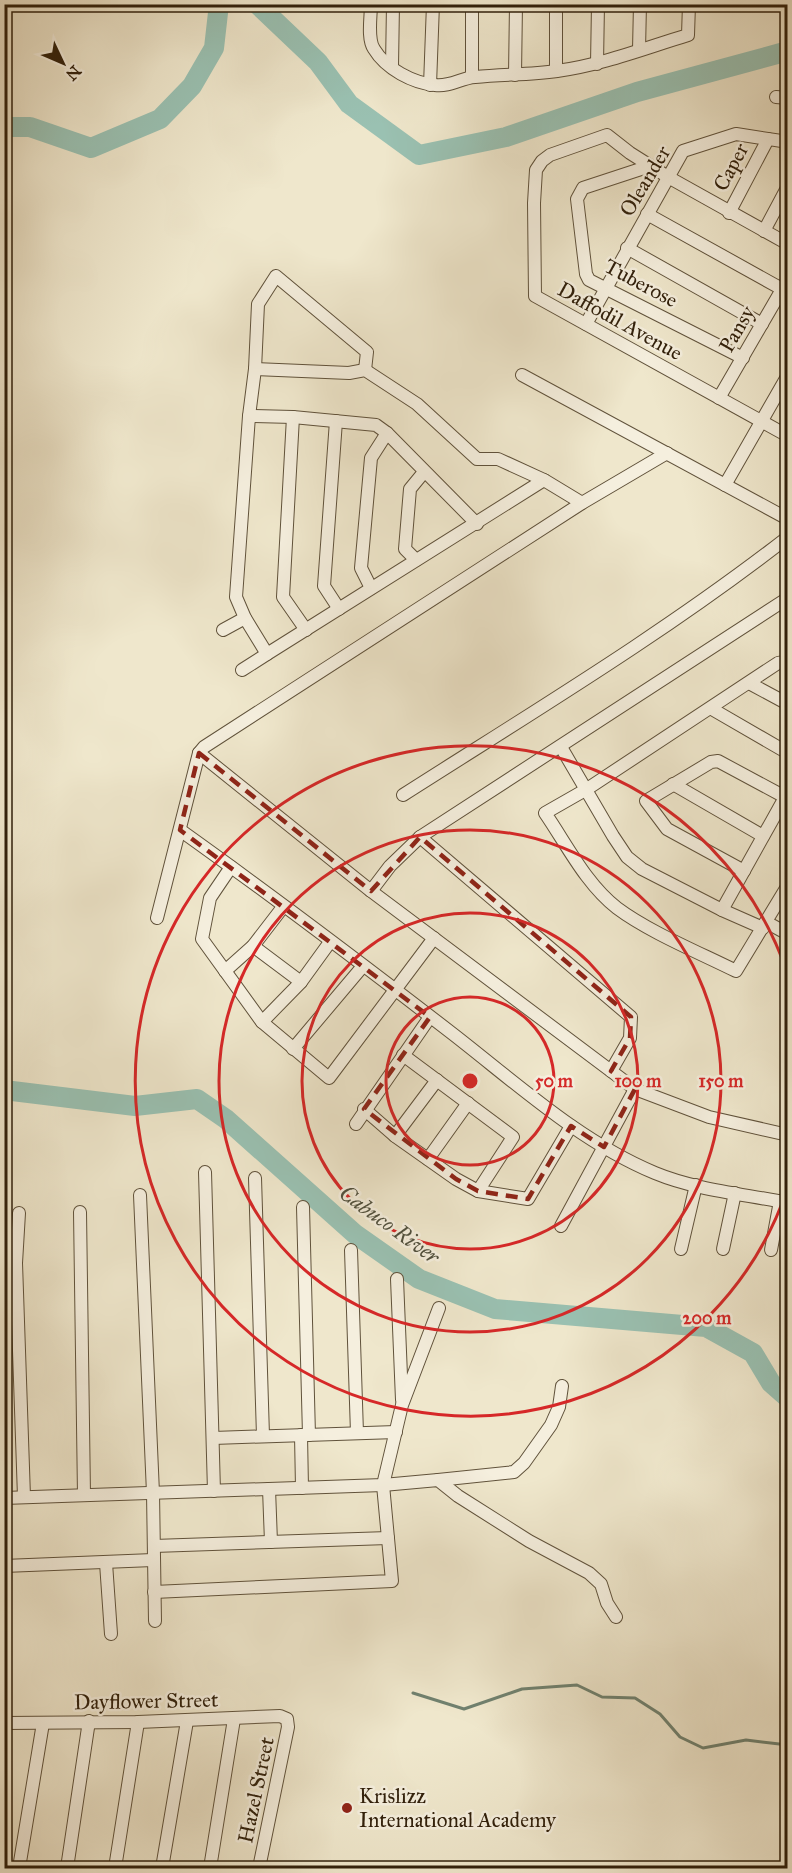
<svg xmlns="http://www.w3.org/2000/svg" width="792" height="1873" font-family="'IM FELL Great Primer',serif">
<rect width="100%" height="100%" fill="#efe7cc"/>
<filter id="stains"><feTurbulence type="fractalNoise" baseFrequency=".00333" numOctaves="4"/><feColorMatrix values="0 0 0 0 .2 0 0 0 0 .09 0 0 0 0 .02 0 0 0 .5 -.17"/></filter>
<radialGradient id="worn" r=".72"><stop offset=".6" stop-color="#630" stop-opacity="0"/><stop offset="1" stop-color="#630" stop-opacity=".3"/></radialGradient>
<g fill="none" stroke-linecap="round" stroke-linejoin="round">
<path stroke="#70816f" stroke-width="3" d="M413 1693 464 1709 522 1689 577 1685 602 1697 635 1698 660 1714 680 1737 703 1748 746 1740 788 1745"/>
<g stroke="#9ac1b2" stroke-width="20">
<path d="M257 4 318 62 349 104 419 155 506 137 637 92 788 51"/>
<path d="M4 127H30L91 148 160 119 192 86 214 48 219 4"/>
<path d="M4 1090 135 1106 197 1099 226 1119 355 1234 419 1279 495 1309 706 1327 753 1353 771 1383 788 1398"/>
</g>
<g stroke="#60523b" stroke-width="14">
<g id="minor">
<path d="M371 4C371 17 367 39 374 49 386 69 413 83 435 85 450 87 461 78 475 77 502 74 530 75 557 71 602 65 645 48 688 35L689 4"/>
<path d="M639 50 640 4"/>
<path d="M597 64 598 4"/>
<path d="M392 66 393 4"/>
<path d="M556 71V4"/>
<path d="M515 75 516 4"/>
<path d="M472 77V4"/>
<path d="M430 85 433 4"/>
<path d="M776 97 788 98"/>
<path d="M650 166 583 188 577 199 586 274 589 280 743 358"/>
<path d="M729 213 768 139"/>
<path d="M647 214 782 289"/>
<path d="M764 231 788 186"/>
<path d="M788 244 668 177 630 153 607 135 550 155 542 161 536 170 534 203 535 296 788 436"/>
<path d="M627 248 762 324"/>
<path d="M586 324 683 151 736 134 788 142"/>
<path d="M255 369 349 373 365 370 417 404 477 459H498L544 480 582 503"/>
<path d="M365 370 367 352 276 276 258 304 255 369 249 416 236 597 245 618 267 654 544 480"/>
<path d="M522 375 788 519"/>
<path d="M719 398 788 279"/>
<path d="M249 416 293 417 376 425 387 433 477 524"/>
<path d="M293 417 283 597 306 630"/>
<path d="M336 421 324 586 339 609"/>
<path d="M725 485 788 375"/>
<path d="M416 560 405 549 410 489 424 472"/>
<path d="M371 588 361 568 371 458 387 433"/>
<path d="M223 630 245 618"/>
<path d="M788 661 778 663 587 789 545 813C567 845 586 884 617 908 649 932 700 953 736 971L788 885"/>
<path d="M242 670 267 654"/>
<path d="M749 683 788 704"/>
<path d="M712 709 788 753"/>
<path d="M561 747 613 836 627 857 642 869 722 910 763 928"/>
<path d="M199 753 371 891 635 1089 709 1117 788 1135"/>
<path d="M673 784 763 836"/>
<path d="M403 795C533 712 666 632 788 537"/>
<path d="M180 830C271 895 361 963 449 1031 514 1081 578 1141 655 1173 696 1190 744 1194 788 1203"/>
<path d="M420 837 631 1017 630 1038 611 1071"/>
<path d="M231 867 210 898 202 939 262 1022 329 1078 434 938"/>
<path d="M744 871 667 829 646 801 711 762 718 761 785 797"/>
<path d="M371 891 390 866 420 837 788 598"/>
<path d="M722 910 788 792"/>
<path d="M157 918 199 753 204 747 582 503 667 453"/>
<path d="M766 922 788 934"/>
<path d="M253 946 301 982"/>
<path d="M225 971 253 946 283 907"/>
<path d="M262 1022 301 982 330 942"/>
<path d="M293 1049 363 966"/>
<path d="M403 1055 513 1137 478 1191"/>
<path d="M364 1109 395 1136 456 1179 478 1191 528 1199 571 1126"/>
<path d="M356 1124 430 1017"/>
<path d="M395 1136 437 1080"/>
<path d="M428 1159 468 1103"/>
<path d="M205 1172 214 1491"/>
<path d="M255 1178 263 1436"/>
<path d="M140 1195 153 1493 155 1621"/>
<path d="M303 1207 309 1435"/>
<path d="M80 1212 84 1495"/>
<path d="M19 1213 16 1263 24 1497"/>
<path d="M561 1226 635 1089"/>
<path d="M681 1249 696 1185"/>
<path d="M723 1249 735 1193"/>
<path d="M351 1250 357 1433"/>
<path d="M771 1250 780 1201"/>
<path d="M4 1279 16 1263"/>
<path d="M397 1279 402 1400"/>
<path d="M301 1435 302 1488"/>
<path d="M213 1438 396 1432"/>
<path d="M438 1480 514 1472 524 1463 551 1425 559 1407 562 1386"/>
<path d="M269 1489 271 1542"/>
<path d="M4 1498 383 1485 438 1480 458 1496 529 1541 589 1573 601 1584 607 1603 616 1617"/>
<path d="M154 1546 388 1538"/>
<path d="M106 1563 111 1634"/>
<path d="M4 1566 153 1560"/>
<path d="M154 1592 392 1581 383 1485 402 1405 439 1308"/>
<path d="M4 1723 138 1722 280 1716 287 1719 288 1727 259 1868"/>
<path d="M19 1868 43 1723"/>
<path d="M67 1868 89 1721"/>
<path d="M115 1868 138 1722"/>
<path d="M162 1868 187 1721"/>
<path d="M210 1868 234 1719"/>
</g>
</g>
<use href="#minor" stroke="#f5efde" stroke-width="12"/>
</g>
<path fill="none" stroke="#8f2418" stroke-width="4.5" stroke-dasharray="12 8" stroke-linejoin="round" d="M199 753 371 891 420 837 631 1017 630 1038 611 1071 635 1089 604 1147 571 1126 528 1199 478 1191 456 1179 364 1109 430 1017 180 830Z"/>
<g fill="none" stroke="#d62828" stroke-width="3">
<circle cx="470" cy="1081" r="84"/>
<circle cx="470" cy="1081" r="168"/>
<circle cx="470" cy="1081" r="251"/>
<path d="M787 1190A335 335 0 1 1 787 972"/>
</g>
<circle fill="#8f2418" stroke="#f5efde" stroke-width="2" cx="347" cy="1808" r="6"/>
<g text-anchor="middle" stroke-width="5" stroke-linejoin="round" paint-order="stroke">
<g font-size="21" fill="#31200b" stroke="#f5efde">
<text transform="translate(731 167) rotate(-62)" y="7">Caper</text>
<text transform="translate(645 181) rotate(-59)" y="7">Oleander</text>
<text transform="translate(641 283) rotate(28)" y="7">Tuberose</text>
<text transform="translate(620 321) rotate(29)" y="7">Daffodil Avenue</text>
<text transform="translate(737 329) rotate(-60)" y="7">Pansy</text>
<text transform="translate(146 1701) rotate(-1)" y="7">Dayflower Street</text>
<text transform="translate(256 1790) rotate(-78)" y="7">Hazel Street</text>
</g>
<g font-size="21" fill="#31200b" stroke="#f5efde" text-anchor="start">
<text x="359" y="1803">Krislizz<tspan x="359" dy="24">International Academy</tspan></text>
</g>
<g font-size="22" font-style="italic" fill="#50503d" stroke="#f5efde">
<text transform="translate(390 1224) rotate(36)" y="8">Cabuco River</text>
</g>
</g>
<circle cx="470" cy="1081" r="9" fill="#d62828" stroke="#f5efde" stroke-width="3"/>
<g font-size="18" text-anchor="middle" font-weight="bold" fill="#d62828" stroke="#f5efde" stroke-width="5" stroke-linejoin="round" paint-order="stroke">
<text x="554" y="1087">50 m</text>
<text x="638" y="1087">100 m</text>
<text x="721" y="1087">150 m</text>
<text x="707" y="1324">200 m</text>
</g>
<rect width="792" height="1873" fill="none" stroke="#efe7cc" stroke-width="24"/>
<rect x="6" y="6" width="780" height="1861" fill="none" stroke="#31200b" stroke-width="3"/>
<rect x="12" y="12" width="768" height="1849" fill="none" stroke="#31200b" stroke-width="1.5"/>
<g transform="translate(63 63) rotate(134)" stroke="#f5efde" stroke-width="4.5" paint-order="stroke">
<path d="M0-4.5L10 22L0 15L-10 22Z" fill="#31200b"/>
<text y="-9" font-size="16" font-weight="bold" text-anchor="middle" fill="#31200b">N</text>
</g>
<rect width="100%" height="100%" filter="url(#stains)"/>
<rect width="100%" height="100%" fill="url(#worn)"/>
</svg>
